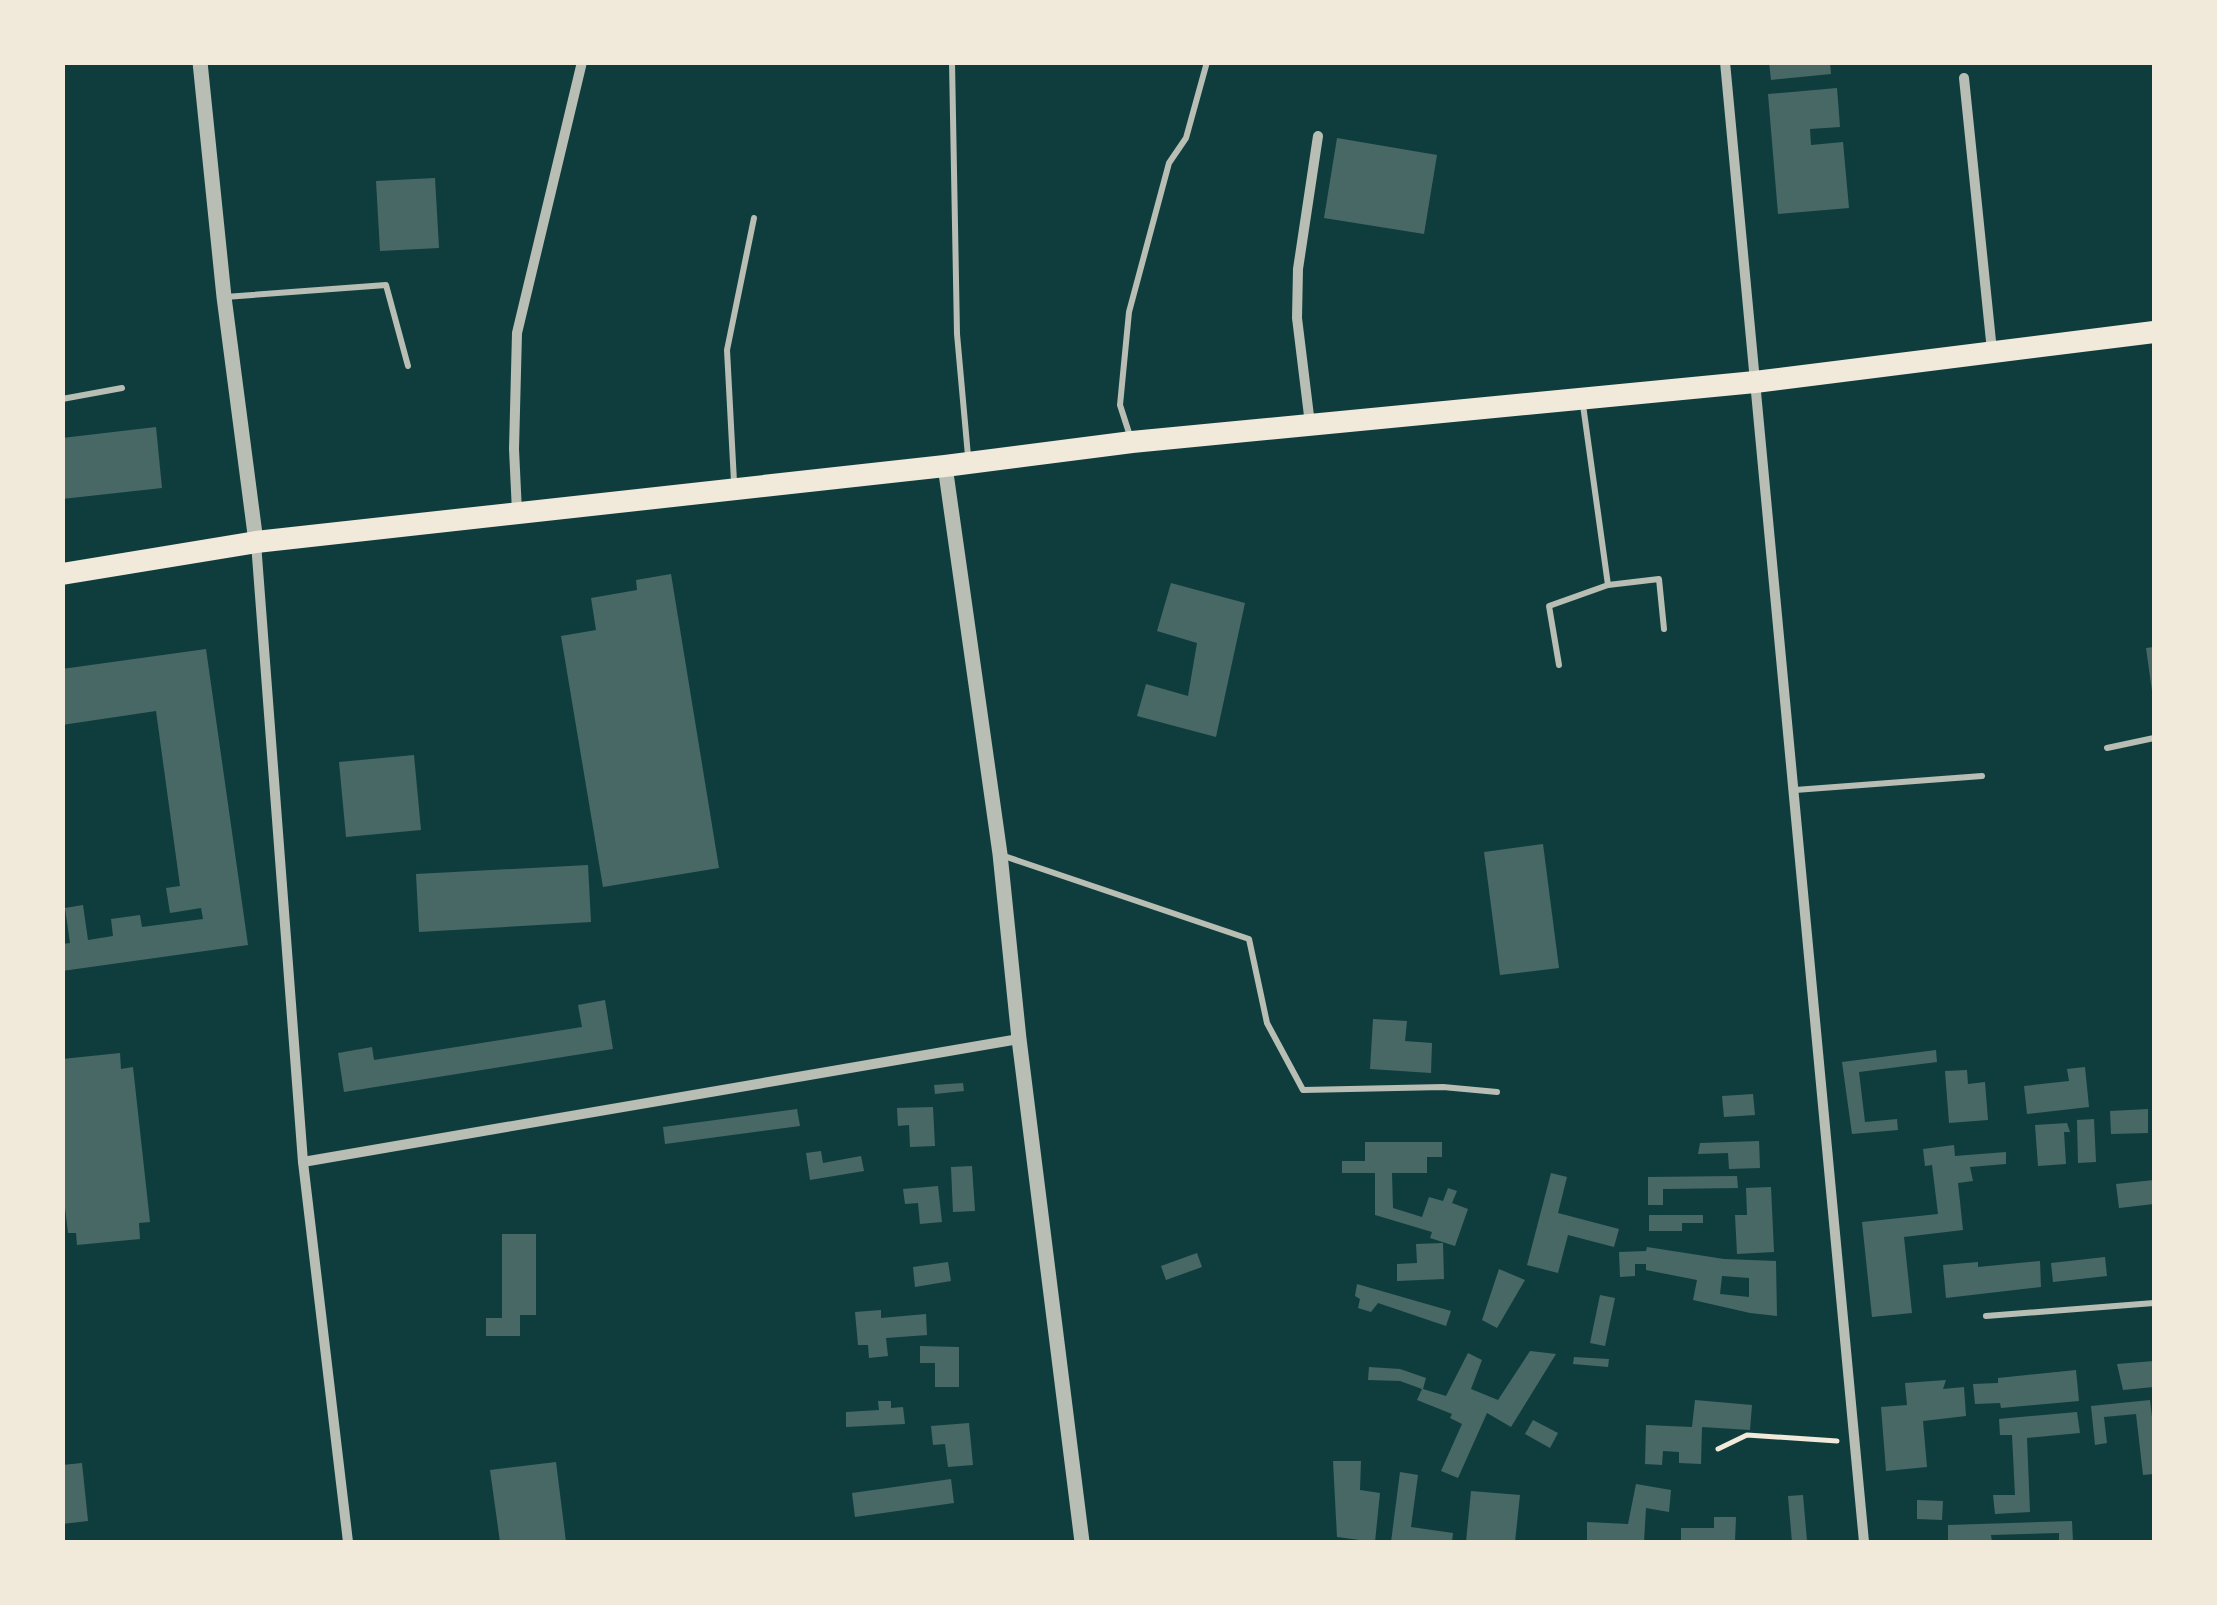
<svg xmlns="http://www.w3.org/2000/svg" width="2217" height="1605" font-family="Roboto,sans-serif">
<rect width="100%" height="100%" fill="#0f3d3e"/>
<g fill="#486865" fill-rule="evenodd">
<path d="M1769 62H1830L1831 74 1771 80Z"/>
<path d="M1837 88 1840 127 1810 129 1811 145 1843 142 1849 208 1778 214 1768 94Z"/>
<path d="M1337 138 1437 155 1424 234 1324 218Z"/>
<path d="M435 178 439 248 380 251 376 181Z"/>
<path d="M156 427 162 488 62 499V438Z"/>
<path d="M671 574 719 868 603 887 561 636 596 630 591 598 637 590 636 580Z"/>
<path d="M1171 583 1245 603 1216 737 1137 716 1146 684 1188 696 1197 643 1157 631Z"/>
<path d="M2154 647V691H2152L2146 648Z"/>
<path d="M206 649 248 945 62 971V944L70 943 65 908 83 905 88 940 113 936 111 919 140 915 142 927 203 919 201 908 170 913 166 888 180 886 156 711 62 725V669Z"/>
<path d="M414 755 421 830 346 837 339 762Z"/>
<path d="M1543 844 1559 968 1500 975 1484 852Z"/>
<path d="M588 865 591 922 419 932 416 874Z"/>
<path d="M605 1000 613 1049 344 1092 338 1053 372 1047 374 1060 582 1027 578 1005Z"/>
<path d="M1373 1019 1407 1021 1405 1041 1432 1043 1431 1073 1370 1069Z"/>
<path d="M1936 1050 1937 1062 1859 1072 1865 1122 1897 1119 1898 1130 1852 1134 1842 1062Z"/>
<path d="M120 1053 121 1069 133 1067 150 1222 139 1223 140 1239 77 1245 76 1233H68L62 1182V1059Z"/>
<path d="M2085 1067 2089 1107 2027 1114 2024 1086 2069 1081 2067 1069Z"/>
<path d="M1967 1070 1968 1084 1985 1082 1988 1120 1949 1123 1945 1071Z"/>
<path d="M963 1083 964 1091 935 1094 934 1085Z"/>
<path d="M1753 1094 1755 1115 1724 1117 1722 1096Z"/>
<path d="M933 1107 935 1146 910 1147 909 1125 898 1126 897 1108Z"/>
<path d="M797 1109 800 1126 665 1144 663 1127Z"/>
<path d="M2148 1109V1133L2111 1134 2110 1111Z"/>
<path d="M2094 1119 2096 1162 2078 1163 2077 1120Z"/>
<path d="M2067 1123 2070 1132H2064L2066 1164 2038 1166 2035 1125Z"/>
<path d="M1759 1141 1760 1168 1729 1169 1728 1153 1698 1154 1700 1143Z"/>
<path d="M1365 1142H1442V1157H1427V1173H1392L1393 1208 1422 1217 1429 1197 1443 1201 1448 1188 1457 1191 1452 1203 1468 1209 1455 1246 1430 1238 1432 1232 1375 1215V1173H1342V1161H1365Z"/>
<path d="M1954 1145 1955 1156 2006 1152V1164L1970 1167 1973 1181 1958 1183 1963 1230 1904 1237 1912 1313 1872 1317 1862 1222 1938 1214 1932 1165 1925 1166 1923 1149Z"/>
<path d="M821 1151 823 1163 861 1156 864 1171 810 1180 806 1153Z"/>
<path d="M972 1166 975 1211 953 1212 951 1167Z"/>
<path d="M1551 1173 1567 1177 1558 1213 1619 1229 1614 1247 1568 1235 1558 1273 1527 1265Z"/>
<path d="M1737 1176 1738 1188 1663 1189V1205H1648V1177Z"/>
<path d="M2154 1180V1204L2119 1208 2116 1184Z"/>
<path d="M938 1186 942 1222 920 1224 918 1203 905 1204 903 1189Z"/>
<path d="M1771 1187 1774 1252 1737 1254 1735 1215H1747L1746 1188Z"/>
<path d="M1649 1215H1703V1223H1682V1231H1649Z"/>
<path d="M502 1234H536V1315H520V1336H486V1318H502Z"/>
<path d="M1443 1243 1444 1279 1397 1281V1264L1417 1263 1416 1244Z"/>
<path d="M1647 1247 1724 1259 1776 1261 1777 1316 1750 1313 1693 1300 1697 1280 1646 1270V1264H1635V1276L1620 1277 1619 1252 1646 1251ZM1722 1276 1749 1278V1297L1720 1294Z"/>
<path d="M1197 1253 1202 1267 1166 1280 1161 1266Z"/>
<path d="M2105 1257 2107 1276 2053 1282 2051 1263Z"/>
<path d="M2040 1261 2041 1287 1946 1298 1943 1265 1978 1262V1267Z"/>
<path d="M948 1262 951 1281 915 1287 913 1267Z"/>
<path d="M1499 1269 1525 1280 1497 1328 1482 1320Z"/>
<path d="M1357 1284 1451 1311 1446 1326 1378 1303 1371 1312 1358 1308 1360 1299 1355 1296Z"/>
<path d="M1600 1295 1615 1298 1605 1346 1590 1343Z"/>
<path d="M881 1310V1318L926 1314 927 1335 886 1338 888 1356 869 1358 868 1345H858L855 1312Z"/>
<path d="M920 1346 959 1347V1387H935V1363H920Z"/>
<path d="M1530 1351 1556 1354 1511 1427 1487 1413 1458 1478 1441 1471 1462 1424 1450 1418 1452 1414 1417 1400 1422 1389 1400 1381 1368 1380 1369 1367 1400 1369 1426 1378 1423 1389 1446 1396 1468 1353 1482 1360 1471 1389 1498 1400Z"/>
<path d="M1574 1357 1609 1359 1608 1367 1573 1364Z"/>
<path d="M2154 1361V1387L2123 1390 2117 1364Z"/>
<path d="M2076 1370 2079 1401 2001 1408 2000 1403 1975 1404 1973 1384 1998 1383V1378Z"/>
<path d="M1946 1380 1943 1389 1964 1387 1966 1416 1923 1421 1927 1467 1886 1471 1881 1407 1907 1405 1905 1383Z"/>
<path d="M1695 1400 1752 1405 1750 1430 1702 1427 1701 1464 1679 1463V1452L1663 1451 1662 1465 1645 1464 1646 1425 1692 1427Z"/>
<path d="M2150 1400 2154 1434V1474L2143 1475 2136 1414 2104 1417 2107 1443 2095 1445 2091 1406Z"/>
<path d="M878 1401H891V1408L903 1407 905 1424 846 1427V1412L879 1410Z"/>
<path d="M2077 1412 2080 1433 2027 1438 2030 1512 1995 1514 1993 1495H2015L2012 1435H2000L1999 1419Z"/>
<path d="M1533 1420 1558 1433 1550 1448 1525 1434Z"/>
<path d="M969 1423 973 1465 948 1467 945 1444 933 1445 931 1426Z"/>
<path d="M1333 1461H1361L1360 1490 1380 1493 1375 1542 1337 1537Z"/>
<path d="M556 1462 566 1542H500L490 1470Z"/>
<path d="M82 1463 88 1521 62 1524V1465Z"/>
<path d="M1400 1472 1418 1475 1411 1527 1453 1533 1452 1542H1391Z"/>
<path d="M951 1479 954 1503 855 1517 852 1493Z"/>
<path d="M1636 1484 1671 1490 1669 1512 1646 1508 1644 1542 1587 1541V1522L1628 1524Z"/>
<path d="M1471 1491 1520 1495 1515 1542H1466Z"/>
<path d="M1803 1495 1807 1541 1792 1542 1788 1496Z"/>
<path d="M1917 1500 1943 1501 1942 1520 1917 1519Z"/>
<path d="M1714 1517H1736L1735 1541 1681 1540V1528H1714Z"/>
<path d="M2072 1521 2073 1542H2059V1533L1991 1535 1992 1542H1948V1525Z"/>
</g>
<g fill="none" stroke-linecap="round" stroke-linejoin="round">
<path stroke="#f1e9da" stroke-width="5" d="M1718 1449 1747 1435 1837 1441"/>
<g stroke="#b8beb3" stroke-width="6">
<path d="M952 62 957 334 968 456"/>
<path d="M225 297 386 285 408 366"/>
<path d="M62 399 122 388"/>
<path d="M1583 405 1608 585"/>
<path d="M1130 436 1120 405 1129 312 1169 163 1186 138 1207 62"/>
<path d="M734 482 727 350 754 218"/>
<path d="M1559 665 1549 606 1608 585 1659 579 1664 629"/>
<path d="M2107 748 2154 738"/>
<path d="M1795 790 1982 776"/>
<path d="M1001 855 1249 939 1267 1023 1303 1090 1443 1087 1497 1092"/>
<path d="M1986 1316 2154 1303"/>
</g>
<g stroke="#b8beb3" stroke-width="10">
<path d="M1725 62 1864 1542"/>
<path d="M1964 78 1992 351"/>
<path d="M1310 424 1297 318 1298 269 1318 136"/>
<path d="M517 512 514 449 517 333 582 62"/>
<path d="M256 543 303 1162 348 1542"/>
<path d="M303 1162 1019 1039"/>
</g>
<g stroke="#b8beb3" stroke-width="15">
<path d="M200 62 224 297 256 542"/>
<path d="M945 466 1000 854 1019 1039 1082 1542"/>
</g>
<path stroke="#f1e9da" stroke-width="22" d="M62 574 256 542 945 466 1132 442 1755 382 2154 332"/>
</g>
<rect width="2217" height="1605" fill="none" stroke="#f1e9da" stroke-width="130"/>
</svg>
